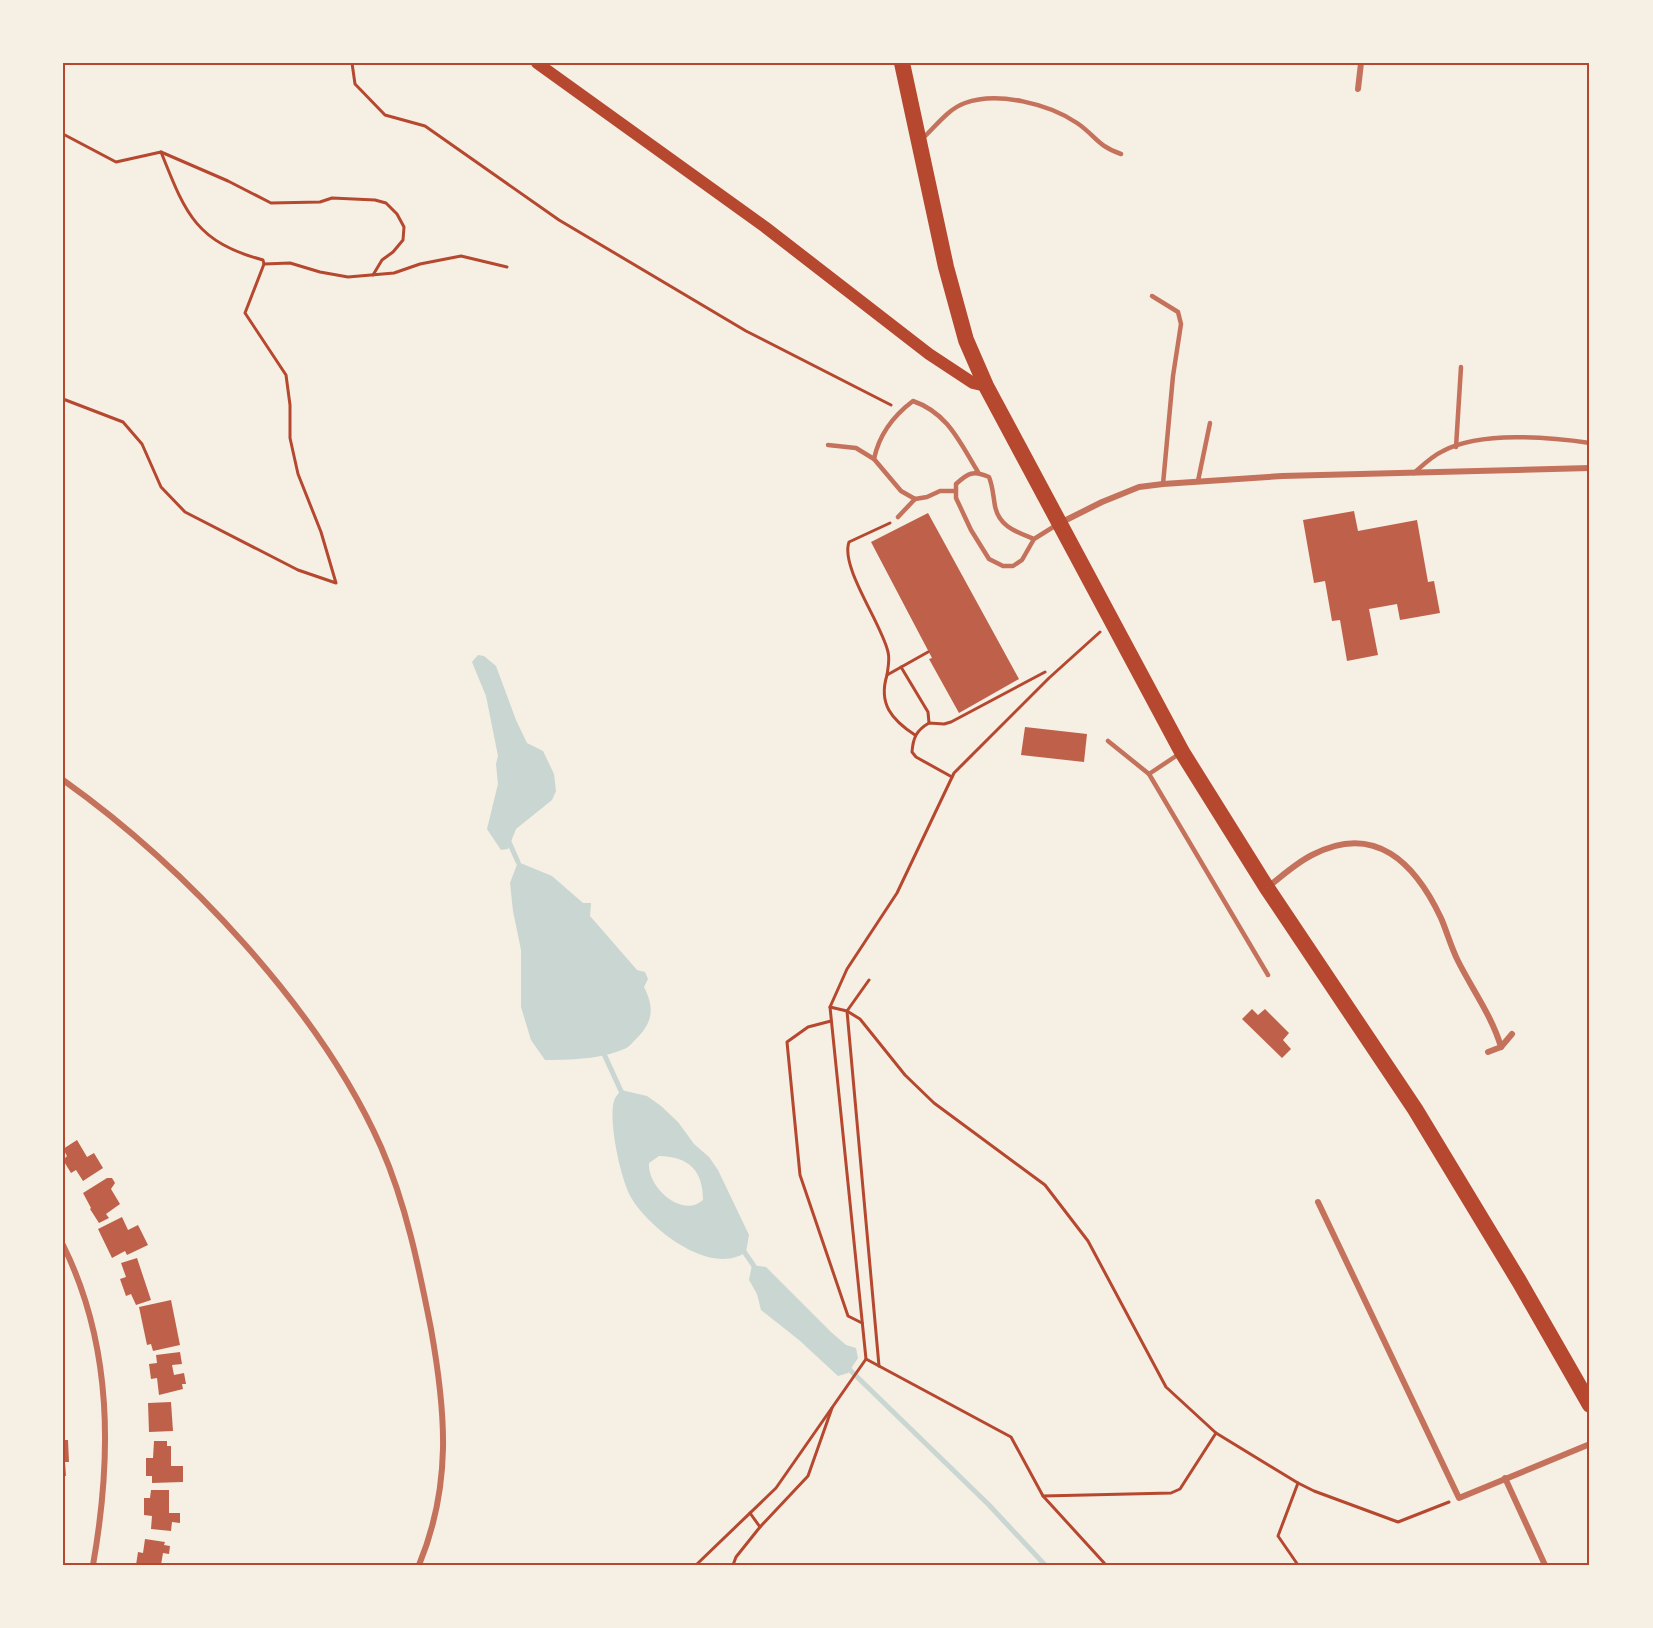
<svg xmlns="http://www.w3.org/2000/svg" width="1653" height="1628" font-family="Rubik,sans-serif">
<rect width="100%" height="100%" fill="#f6efe4"/>
<g fill="#c9d6d2" fill-rule="evenodd">
<path d="M478 655 484 656 496 666 516 720 527 743 543 751 554 774 556 791 552 800 516 829 508 849 501 850 487 829 498 784 496 764 498 756 486 696 472 662Z"/>
<path d="M518 862 552 876 583 903H591L590 916 637 970 645 972 648 979 644 987C655 1009 653 1023 634 1041 631 1044 628 1048 624 1049 602 1059 568 1060 545 1060L531 1040 521 1007V950L513 911 510 883Z"/>
<path d="M621 1090 647 1096 661 1106 678 1122 694 1144 709 1157 718 1170 749 1235 746 1252C711 1277 650 1229 632 1199 621 1182 608 1121 614 1101 615 1097 619 1093 621 1090ZM659 1156C689 1157 703 1170 703 1200 682 1219 647 1187 649 1163Z"/>
<path d="M752 1265 766 1267 831 1332 846 1345 856 1348 858 1358 848 1373 838 1376 799 1340 761 1310 757 1294 749 1280Z"/>
</g>
<g fill="none" stroke-linecap="round" stroke-linejoin="round">
<g stroke="#c9d6d2" stroke-width="5">
<path d="M509 842 518 862"/>
<path d="M604 1054 621 1091"/>
<path d="M745 1253 754 1266"/>
<path d="M850 1370 989 1505 1045 1565"/>
</g>
</g>
<g fill="#bf614a">
<path d="M1354 511 1358 531 1417 520 1428 582 1434 581 1440 613 1400 620 1397 604 1369 609 1378 655 1347 661 1340 620 1332 621 1325 581 1314 583 1303 520Z"/>
<path d="M928 513 1019 679 959 713 929 659 932 658 871 542Z"/>
<path d="M1025 727 1087 734 1084 762 1021 755Z"/>
<path d="M1252 1009 1258 1015 1265 1009 1289 1033 1283 1040 1291 1049 1282 1058 1242 1019Z"/>
<path d="M77 1140 87 1157 94 1153 103 1168 83 1181 76 1170 71 1173 63 1160 67 1156 63 1149Z"/>
<path d="M107 1178H112L115 1183 111 1189 120 1204 106 1214 109 1218 99 1223 90 1209 91 1208 83 1193Z"/>
<path d="M122 1217 128 1230 138 1225 148 1245 127 1255 125 1251 112 1258 98 1229Z"/>
<path d="M137 1258 151 1300 136 1305 131 1294 126 1296 120 1279 126 1277 121 1263Z"/>
<path d="M171 1300 180 1345 153 1351 151 1344 147 1345 139 1307Z"/>
<path d="M180 1352 182 1364 172 1365 174 1375 184 1373 186 1384H182L183 1389 159 1395 157 1378 151 1379 149 1364 157 1363 156 1355Z"/>
<path d="M171 1402 173 1431 149 1432 148 1403Z"/>
<path d="M63 1440H68L69 1462H65L66 1476H63Z"/>
<path d="M154 1441H167V1446H171V1466H183V1482L152 1483V1476H146V1458H153Z"/>
<path d="M151 1490H169V1513H180V1523L172 1522 171 1531 151 1529 152 1516 144 1515V1498H150Z"/>
<path d="M145 1539 165 1542 164 1545 170 1546 169 1554 163 1553 161 1565H136L138 1552 143 1553Z"/>
</g>
<g fill="none" stroke-linecap="round" stroke-linejoin="round">
<g stroke="#b5482f" stroke-width="3">
<path d="M352 63 355 84 385 115 425 126 559 220 746 331 891 405"/>
<path d="M63 134 116 162 161 152C185 212 195 242 263 260L264 264"/>
<path d="M161 152 228 181 271 203 320 202 332 198 375 200 386 203 397 214 404 227 403 240 393 252 382 260 373 275"/>
<path d="M63 399 123 422 142 444 161 487 185 512 298 570 336 583 321 532 298 474 290 438V405L286 375 245 313 264 264 290 263 320 272 348 277 394 273 420 264 461 256 507 267"/>
<path d="M901 667 928 712 929 723"/>
<path d="M887 675C888 668 890 659 888 652 882 624 840 567 849 542L890 523"/>
<path d="M915 735C892 720 878 704 887 675L928 652"/>
<path d="M952 777 916 757 912 752C913 737 917 730 929 723L944 724 951 722 1045 672"/>
<path d="M869 980 847 1011 879 1366"/>
<path d="M830 1007 847 1011 860 1019 905 1075 934 1103 1045 1185 1088 1241 1166 1387 1216 1433 1298 1483"/>
<path d="M831 1021 808 1027 787 1042 800 1175 848 1316 862 1323"/>
<path d="M866 1359 1011 1437 1043 1496 1106 1565"/>
<path d="M1043 1496 1171 1493 1180 1489 1216 1433"/>
<path d="M760 1527 808 1476 832 1408"/>
<path d="M696 1565 776 1488 866 1359 830 1007 847 969 897 893 954 773 1049 678 1100 632"/>
<path d="M733 1565 736 1557 760 1527 750 1513"/>
<path d="M1298 1565 1278 1536 1298 1483 1314 1491 1398 1522 1449 1502"/>
</g>
<g stroke="#c5725c" stroke-width="4.5">
<path d="M923 138C936 126 948 109 965 103 998 91 1049 104 1077 123 1095 135 1097 146 1121 154"/>
<path d="M1152 296 1178 312 1181 324 1173 376 1163 484"/>
<path d="M828 445 856 448 874 459"/>
<path d="M1456 447 1461 367"/>
<path d="M1414 473C1423 465 1432 456 1443 451 1480 431 1550 437 1590 443"/>
<path d="M1198 481 1210 423"/>
<path d="M954 491H940L927 497 915 499 901 491 874 459C879 435 893 416 913 401 948 413 960 443 978 472"/>
<path d="M898 517 915 499"/>
<path d="M1034 539C1017 532 999 527 995 506 993 495 993 487 989 477 973 470 968 473 956 484V498L971 530 989 559 1003 566H1013L1022 560 1034 539 1058 524"/>
<path d="M1108 741 1149 774 1268 975"/>
<path d="M1149 774 1179 754"/>
</g>
<g stroke="#c5725c" stroke-width="6">
<path d="M1358 89 1361 63"/>
<path d="M1062 522 1102 502 1139 487 1163 484 1282 476 1590 468"/>
<path d="M63 780C184 866 320 1009 381 1147 406 1204 419 1268 431 1329 446 1413 452 1485 419 1565"/>
<path d="M1268 887C1282 876 1296 863 1312 855 1375 822 1415 863 1441 918 1447 932 1451 947 1458 961 1472 989 1492 1016 1501 1047L1488 1052"/>
<path d="M1501 1047 1512 1034"/>
<path d="M1318 1202 1459 1498 1590 1444"/>
<path d="M63 1245C113 1346 112 1457 93 1565"/>
<path d="M1505 1478 1545 1565"/>
</g>
<path stroke="#b5482f" stroke-width="12" d="M537 63 765 227 929 354 973 383 986 386"/>
<path stroke="#b5482f" stroke-width="16" d="M902 63 946 267 966 340 986 386 1182 752 1267 888 1415 1109 1519 1281 1590 1405"/>
</g>
<rect width="1653" height="1628" fill="none" stroke="#f6efe4" stroke-width="129"/>
<rect x="64" y="64" width="1524" height="1500" fill="none" stroke="#b5482f" stroke-width="2"/>
</svg>
